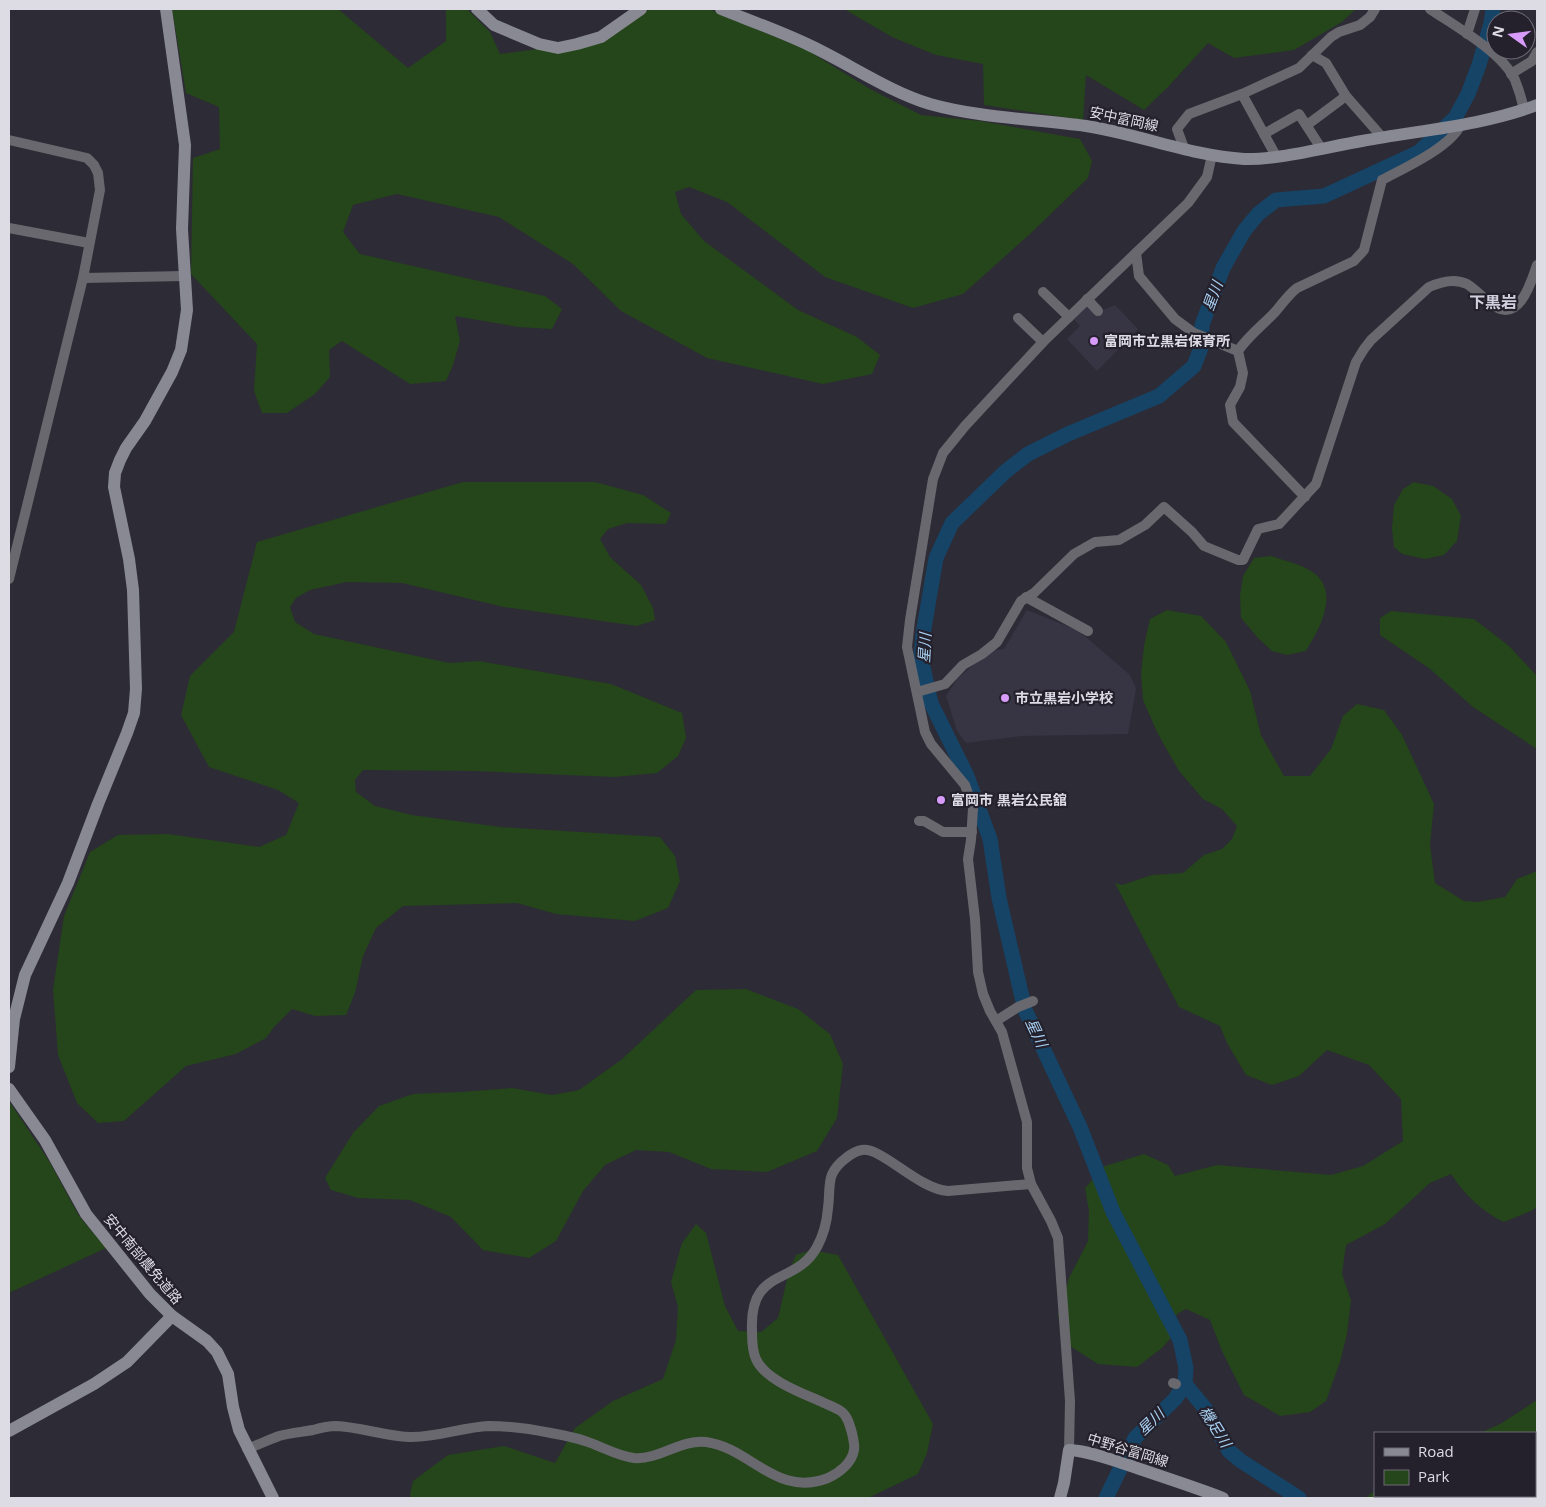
<svg xmlns="http://www.w3.org/2000/svg" width="1546" height="1507" font-family="'Open Sans','Noto Sans JP',sans-serif">
<rect width="100%" height="100%" fill="#2d2b36"/>
<g fill="#373444">
<path d="M1088 305 1096 313 1115 305 1138 329 1097 371 1067 339 1080 326 1074 319Z"/>
<path d="M1027 610 1079 631 1130 675 1136 689 1128 734 1022 736 966 743 957 731 946 696 958 678 990 651 1004 649Z"/>
</g>
<g fill="#25451a">
<path d="M172 9H338L408 68 446 41V9H467L490 32 500 54 538 49 558 52 638 16 650 9H709L807 50 870 89 921 115 980 121 1080 139 1092 161 1088 178 1030 234 963 294 913 308 825 277 727 202 689 187 675 192 681 214 704 241 798 310 857 337 880 355 872 374 823 384 707 358 621 311 573 264 499 217 397 194 353 205 343 232 360 254 545 296 562 309 552 329 518 327 455 316 460 341 453 365 446 381 410 384 342 341 329 350 330 377 315 394 287 413H262L254 391 257 344 191 274 193 158 220 149 219 107 186 93Z"/>
<path d="M844 9H1356L1342 22 1294 50 1234 58 1208 43 1168 87 1144 110 1086 75 1083 120 984 105 983 64 936 55 892 37Z"/>
<path d="M463 482H595L643 495 671 513 666 524 627 523 608 529 600 539 610 557 641 585 653 608 655 620 637 626 504 607 402 583 347 582 310 590 296 598 290 607 295 622 314 634 449 663 479 661 611 684 682 713 686 738 678 756 657 773 614 777 473 771 363 770 355 780 356 792 375 806 412 815 500 827 660 837 675 856 680 881 668 908 635 921 556 914 517 903 403 906 376 928 363 956 355 993 346 1015 315 1016 292 1009 274 1027 266 1038 236 1054 186 1066 124 1121 98 1123 77 1103 58 1055 53 990 64 916 90 852 118 835 168 834 259 847 286 835 299 803 278 790 209 767 181 715 190 676 234 632 257 542Z"/>
<path d="M1414 482 1433 486 1452 499 1461 516 1457 541 1444 555 1425 559 1402 554 1394 547 1392 529 1394 505 1403 489Z"/>
<path d="M1271 556C1285 561 1302 564 1314 573 1340 593 1319 630 1306 651L1287 655 1272 651 1258 638 1241 618 1240 596 1243 576 1254 558Z"/>
<path d="M1167 610 1201 616 1226 642 1250 691 1261 735 1284 776H1310L1331 749 1343 716 1357 704 1384 710 1402 735 1434 804 1430 845 1435 883 1464 901 1477 902 1505 897 1517 879 1537 871V1206L1533 1210 1504 1222C1481 1211 1465 1195 1451 1174L1430 1183 1385 1224 1346 1245 1342 1274 1351 1300 1347 1334 1340 1362 1326 1401 1310 1412 1280 1416 1244 1395 1222 1351 1210 1320 1186 1309 1177 1314 1170 1339 1162 1348 1137 1367 1098 1364 1065 1343 1058 1315 1069 1278 1088 1241 1089 1211 1085 1188 1105 1166 1144 1154 1168 1165 1175 1176 1217 1165 1331 1175 1363 1166 1403 1141 1401 1099 1369 1065 1327 1050 1299 1076 1272 1085 1246 1075 1227 1043 1220 1026 1179 1007 1115 883 1122 885 1152 875 1183 873 1204 855 1222 849 1232 839 1237 826 1222 809 1203 799 1179 771 1158 734 1143 700 1141 674 1144 646 1150 619Z"/>
<path d="M1391 611 1474 619 1509 646 1537 676V749L1473 707 1430 669 1380 635V618Z"/>
<path d="M746 989 798 1009 830 1034 843 1064 837 1118 817 1151 767 1172 711 1169 669 1152 636 1150 605 1165 583 1191 556 1241 529 1258 483 1250 451 1217 410 1200 358 1198 331 1190 325 1178 353 1133 379 1106 413 1094 461 1092 512 1088 552 1095 579 1090 621 1060 696 990Z"/>
<path d="M9 1101 49 1161 79 1216 106 1248 9 1293Z"/>
<path d="M696 1224 706 1233 725 1306 738 1331 761 1332 778 1318 789 1271 796 1255 811 1250 838 1255 933 1424 927 1453 918 1474 868 1498H411L410 1494 413 1481 448 1455 504 1446 555 1463 575 1428 613 1401 663 1379 676 1340 678 1307 671 1282 682 1243Z"/>
<path d="M1537 1400V1498H1365L1375 1491V1496H1535V1433H1480L1502 1423Z"/>
</g>
<g fill="none" stroke-linecap="round" stroke-linejoin="round">
<g stroke="#164467" stroke-width="15">
<path d="M1185 1384 1208 1412 1229 1451 1241 1461 1299 1498"/>
<path d="M1106 1498 1135 1438 1175 1399 1185 1384 1186 1368 1180 1340 1113 1212 1080 1127 1025 1010 999 898 990 839 967 776 931 703 927 686 921 657 923 634 936 558 952 523 1006 471 1028 454 1068 434 1159 396 1194 366 1202 345V325L1223 268 1244 231 1258 214 1276 200 1324 196 1419 152 1455 118 1468 94 1479 65 1491 23 1493 9"/>
</g>
<g stroke="#68686e" stroke-width="10">
<path d="M1430 9C1455 26 1502 52 1515 80 1519 90 1522 100 1524 110"/>
<path d="M1467 34 1475 9"/>
<path d="M1312 55 1326 63 1346 96 1382 137"/>
<path d="M1511 74 1532 61 1537 52"/>
<path d="M1242 94 1276 156"/>
<path d="M1307 125 1346 96"/>
<path d="M1264 134 1299 114 1321 148"/>
<path d="M9 140 87 158 94 165 98 173 100 190 83 278 9 579"/>
<path d="M1184 148 1177 129 1189 114 1242 94 1299 68 1331 37 1339 32 1360 25 1370 17 1375 9"/>
<path d="M9 228 89 243"/>
<path d="M1136 253 1139 276 1175 319 1194 333 1238 351"/>
<path d="M83 278 184 276"/>
<path d="M1043 292 1069 317"/>
<path d="M1087 299 1098 311"/>
<path d="M1018 318 1043 342"/>
<path d="M1305 497 1233 422 1230 405 1240 387 1243 373 1238 351C1248 336 1263 325 1276 311 1283 303 1288 295 1297 288L1354 261 1364 250 1382 180C1404 168 1449 148 1460 126"/>
<path d="M1026 597 1088 631"/>
<path d="M917 692 945 684 963 665 982 654 997 642 1021 601 1034 593 1074 554 1095 542 1119 540 1145 525 1164 507 1192 532 1204 546 1238 560H1243L1258 529 1279 524 1316 484 1356 362 1364 349 1371 340 1429 287C1440 282 1455 278 1467 284 1477 290 1484 300 1494 306 1520 322 1531 282 1537 265"/>
<path d="M919 821H924L943 832H972"/>
<path d="M996 1021 1018 1007 1033 1001"/>
<path d="M1173 1383 1176 1384"/>
<path d="M247 1449C258 1445 268 1440 279 1436 290 1433 302 1432 313 1430 320 1428 328 1426 336 1426 360 1427 385 1436 409 1437 437 1438 462 1427 489 1426 509 1426 531 1429 551 1433 562 1435 574 1437 585 1441 601 1446 617 1456 634 1458 659 1460 681 1439 706 1442 751 1448 776 1498 828 1478 839 1473 852 1463 854 1450 855 1445 853 1438 852 1433 850 1426 848 1417 842 1412 837 1408 828 1405 822 1402 802 1393 765 1380 756 1359 752 1351 752 1339 752 1331 749 1266 795 1287 817 1247 823 1236 827 1221 828 1208 831 1185 825 1174 846 1158 851 1154 856 1151 862 1150 882 1147 918 1189 948 1191L1031 1184"/>
<path d="M1069 1450 1070 1401 1058 1238 1051 1221 1031 1184 1027 1168V1122L1002 1032 990 1011 983 994 978 972 975 919 968 859 971 840 973 808 965 785 931 744 925 732 907 647 910 620 933 479 943 453 965 426 1043 342 1188 203 1207 177 1212 155"/>
</g>
<g stroke="#888992" stroke-width="12">
<path d="M477 9 494 25 539 44 558 48 577 44 601 37 641 9"/>
<path d="M721 9C751 21 782 32 811 46 851 65 888 91 930 104 980 118 1034 119 1086 126 1139 134 1191 156 1244 159 1279 160 1327 147 1362 141 1421 130 1481 126 1537 105"/>
<path d="M9 1067 14 1019 25 975 68 883 98 804 127 733 134 713 136 689 133 590 129 559 114 487 115 473 120 460 126 448 145 421 172 372 181 350 187 310 182 229 185 145 166 9"/>
<path d="M9 1089 45 1140 86 1214 150 1294 172 1316 207 1341 217 1352 228 1374 233 1407 239 1430 273 1498"/>
<path d="M9 1431 94 1384 127 1362 172 1316"/>
<path d="M1060 1498 1064 1483 1069 1450C1089 1451 1109 1459 1128 1465 1160 1476 1192 1486 1223 1498"/>
</g>
</g>
<g fill="#d79bf9" stroke="#24212c" stroke-width="2">
<circle cx="1094" cy="341" r="5"/>
<circle cx="1005" cy="698" r="5"/>
<circle cx="941" cy="800" r="5"/>
</g>
<g text-anchor="middle" stroke-width="4.5" stroke-linejoin="round" paint-order="stroke">
<g font-size="14" fill="#dddbe3" stroke="#24212c">
<text transform="translate(1124 119) rotate(12)" y="5">安中富岡線</text>
<text transform="translate(143 1259) rotate(50)" y="5">安中南部農免道路</text>
<text transform="translate(1128 1450) rotate(17)" y="5">中野谷富岡線</text>
</g>
<g font-size="14" font-weight="bold" fill="#dddbe3" stroke="#24212c" text-anchor="start">
<text x="1104" y="346">富岡市立黒岩保育所</text>
<text x="1015" y="703">市立黒岩小学校</text>
<text x="951" y="805">富岡市 黒岩公民舘</text>
</g>
<g font-size="15" font-style="italic" fill="#a9d1f3" stroke="#24212c">
<text transform="translate(1213 296) rotate(-70)" y="5">星川</text>
<text transform="translate(925 648) rotate(-87)" y="5">星川</text>
<text transform="translate(1036 1033) rotate(65)" y="5">星川</text>
<text transform="translate(1151 1422) rotate(-44)" y="5">星川</text>
<text transform="translate(1215 1427) rotate(58)" y="5">機足川</text>
</g>
<g font-size="16" font-weight="bold" fill="#d2d0de" stroke="#24212c">
<text x="1493" y="308">下黒岩</text>
</g>
</g>
<rect width="1546" height="1507" fill="none" stroke="#dddbe3" stroke-width="20"/>
<rect x="1374" y="1432" width="162" height="65" fill="#24212c" stroke="#6e6b75"/>
<rect x="1384" y="1448" width="25" height="8" fill="#888992" stroke="#6e6b75"/>
<text x="1418" y="1457" font-size="15" fill="#dddbe3">Road</text>
<rect x="1384" y="1470" width="25" height="15" fill="#25451a" stroke="#6e6b75"/>
<text x="1418" y="1482" font-size="15" fill="#dddbe3">Park</text>
<g transform="translate(1511 35) rotate(284)"><circle r="24" fill="#24212c" stroke="#6e6b75"/>
<path d="M0-4L9 19L0 12L-9 19Z" fill="#d79bf9"/>
<text y="-8" font-size="14" font-weight="bold" text-anchor="middle" fill="#dddbe3">N</text>
</g>
</svg>
